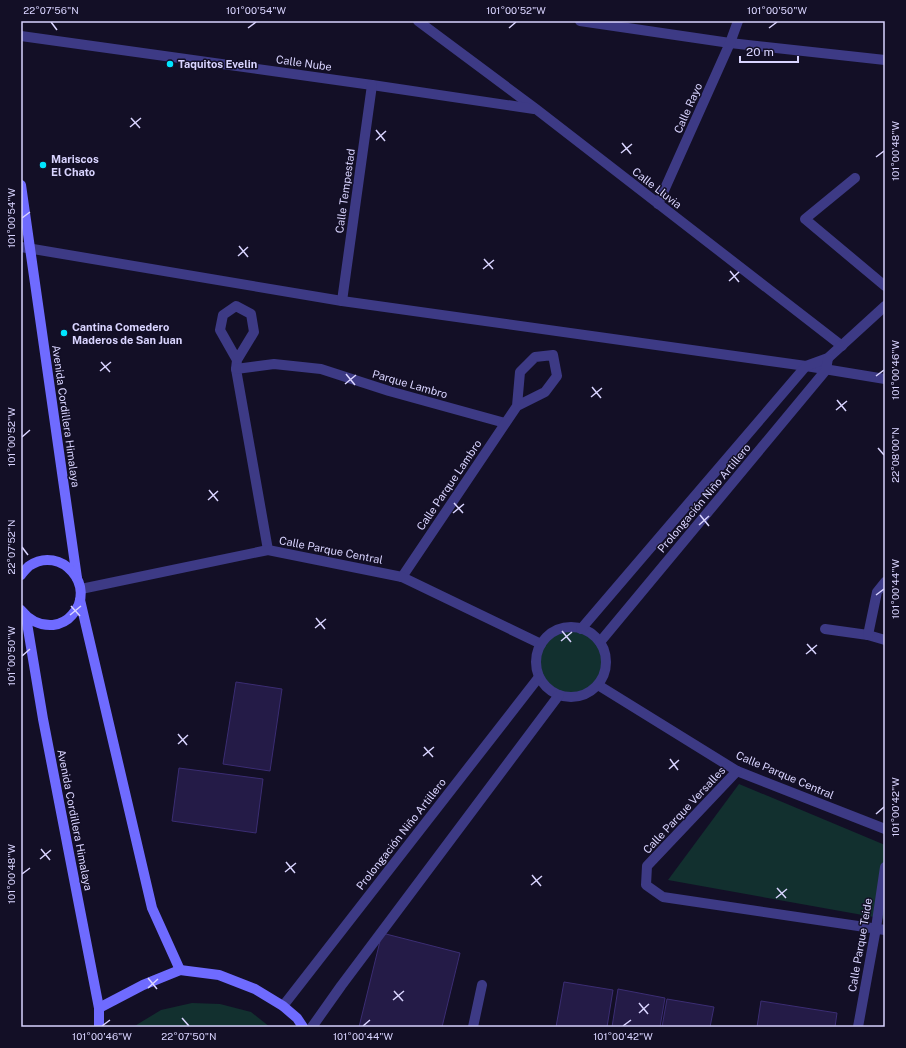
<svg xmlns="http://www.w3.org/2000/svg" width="906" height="1048" font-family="'Public Sans',sans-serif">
<rect width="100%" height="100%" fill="#130f26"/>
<g fill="#12302f">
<circle cx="571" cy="662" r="35"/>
<path d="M739 784 885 845V919L668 880Z"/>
<path d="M192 1003 220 1004 251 1012 270 1027H133L161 1010Z"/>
</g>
<g fill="#241b47" stroke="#3b2d73">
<path d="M236 682 282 689 270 771 223 764Z"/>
<path d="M179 768 263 779 256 833 172 821Z"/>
<path d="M382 933 460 953 442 1027H359Z"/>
<path d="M564 982 613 990 607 1027H556Z"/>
<path d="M618 989 665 998 660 1027H612Z"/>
<path d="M667 999 714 1007 710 1027H662Z"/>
<path d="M761 1001 837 1013 835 1027H757Z"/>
</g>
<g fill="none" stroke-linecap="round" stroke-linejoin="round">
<path stroke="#3d3a85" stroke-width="10" d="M473 1027 482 985"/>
<g stroke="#3d3a85" stroke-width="10">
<path d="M418 21 536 109 842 346"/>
<path d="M580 21 730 43 885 60"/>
<path d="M21 36 372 85 534 109"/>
<path d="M855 178 805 219 885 286"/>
<path d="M658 204 730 43 738 21"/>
<path d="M21 247 342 301 806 366 885 379"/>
<path d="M342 301 372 85"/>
<path d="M237 360 220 330 223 315 236 306 251 314 254 332 237 360 236 369 268 550"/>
<path d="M236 369 274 364 321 369 389 391 505 423"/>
<path d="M402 577 517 406 520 372 535 357 553 355 557 376 545 392 517 406"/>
<path d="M81 589 268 550 402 577 541 644"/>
<path d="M825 629 868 635 885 640"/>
<path d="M868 635 877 592 885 582"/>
<path d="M598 685 737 771 885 829"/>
<path d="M737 771 647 866 646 885 663 897 885 930"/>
<path d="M858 1027 876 928 885 867"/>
</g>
<g stroke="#3d3a85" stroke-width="10">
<circle cx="571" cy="662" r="35"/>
<path d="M581 629 806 366 828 358 885 306"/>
<path d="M600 642 826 370 828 358"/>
<path d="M283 1006 539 677"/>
<path d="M312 1027 341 986 559 695"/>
</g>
<g stroke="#6f6bff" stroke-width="10">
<path d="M21 185 77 578"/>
<path d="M21 575C23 572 26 569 29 566 61 544 98 587 72 615 67 621 60 624 53 625 39 626 29 620 21 610"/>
<path d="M80 600 152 908 180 970"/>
<path d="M26 617 43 719 99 1008V1027"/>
<path d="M99 1008 143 985 180 970 219 975 255 989 283 1006 297 1018 303 1027"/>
</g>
</g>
<path fill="none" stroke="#d9d4ff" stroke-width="1.5" d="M51 22 57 30M248 28 256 22M509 28 516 22M769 28 777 22M131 118 140 128M130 127 141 118M376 130 385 141M376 140 386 131M622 143 631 154M621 153 632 144M876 157 884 151M22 218 30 212M239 246 248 257M238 256 248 247M484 259 493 269M483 269 494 260M730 271 739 282M729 281 739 272M101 362 110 372M100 371 111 362M346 374 355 385M876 376 884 370M345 384 356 375M592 387 601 398M591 397 602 388M837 400 846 411M836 410 847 401M22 437 30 430M878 448 884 455M209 490 218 501M208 500 218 491M454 503 463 513M453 513 464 504M700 515 709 526M699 525 709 516M22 547 28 555M876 595 884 589M71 606 80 616M70 615 81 606M316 618 325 629M315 628 326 619M562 631 571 642M561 641 572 632M807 644 816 654M806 654 817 645M22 656 30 649M178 734 187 745M178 744 188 735M424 747 433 757M423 756 434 747M670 759 678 770M669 769 679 760M876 814 884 807M41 849 50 860M40 859 51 850M286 862 295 873M285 872 296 863M22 874 30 868M532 875 541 886M531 885 542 876M777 888 786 898M776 898 787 889M148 978 157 989M148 988 158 979M394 991 403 1001M393 1000 404 991M639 1003 648 1014M639 1013 649 1004M182 1018 189 1026M102 1026 110 1020M363 1026 370 1020M623 1026 631 1020"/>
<g fill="#00e5ff" stroke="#130f26" stroke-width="1.5">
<circle cx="170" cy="64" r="4"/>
<circle cx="43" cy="165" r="4"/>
<circle cx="64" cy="333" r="4"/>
</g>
<g text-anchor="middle" stroke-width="3" stroke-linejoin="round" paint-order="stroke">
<g font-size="11" fill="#d9d4ff" stroke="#130f26">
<text transform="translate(304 63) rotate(8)" y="4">Calle Nube</text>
<text transform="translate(688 108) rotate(-66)" y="4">Calle Rayo</text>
<text transform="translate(657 188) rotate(38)" y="4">Calle Lluvia</text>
<text transform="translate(345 191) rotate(-82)" y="4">Calle Tempestad</text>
<text transform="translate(410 384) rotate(16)" y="4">Parque Lambro</text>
<text transform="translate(66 416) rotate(82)" y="4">Avenida Cordillera Himalaya</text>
<text transform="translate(449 485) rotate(-56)" y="4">Calle Parque Lambro</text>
<text transform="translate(704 498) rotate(-50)" y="4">Prolongación Niño Artillero</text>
<text transform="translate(331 550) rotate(11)" y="4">Calle Parque Central</text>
<text transform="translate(785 775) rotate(23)" y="4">Calle Parque Central</text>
<text transform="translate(684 810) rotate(-47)" y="4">Calle Parque Versalles</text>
<text transform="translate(75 820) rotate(79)" y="4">Avenida Cordillera Himalaya</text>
<text transform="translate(401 834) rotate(-52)" y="4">Prolongación Niño Artillero</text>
<text transform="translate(860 945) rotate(-80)" y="4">Calle Parque Teide</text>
</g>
<g font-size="11" font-weight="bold" fill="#d9d4ff" stroke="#130f26" text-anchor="start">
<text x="178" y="68">Taquitos Evelin</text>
<text x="51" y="163">Mariscos<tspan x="51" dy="13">El Chato</tspan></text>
<text x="72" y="331">Cantina Comedero<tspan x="72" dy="13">Maderos de San Juan</tspan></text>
</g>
</g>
<rect width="906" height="1048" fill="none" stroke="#130f26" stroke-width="44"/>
<path d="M740 56v6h58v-6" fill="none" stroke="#d9d4ff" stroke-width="2"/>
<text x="746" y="56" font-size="12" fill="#d9d4ff" stroke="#130f26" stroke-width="3" paint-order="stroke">20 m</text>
<rect x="22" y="22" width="862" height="1004" fill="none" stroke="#d9d4ff" stroke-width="1.5"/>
<g font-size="10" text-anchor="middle" fill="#d9d4ff">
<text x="51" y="14">22°07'56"N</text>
<text x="256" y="14">101°00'54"W</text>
<text x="516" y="14">101°00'52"W</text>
<text x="777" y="14">101°00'50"W</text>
<text transform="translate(895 151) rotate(-90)" y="4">101°00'48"W</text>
<text transform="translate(11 218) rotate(-90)" y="4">101°00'54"W</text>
<text transform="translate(895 370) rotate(-90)" y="4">101°00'46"W</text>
<text transform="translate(11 437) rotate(-90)" y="4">101°00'52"W</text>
<text transform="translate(895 455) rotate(-90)" y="4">22°08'00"N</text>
<text transform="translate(11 547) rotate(-90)" y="4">22°07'52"N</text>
<text transform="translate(895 589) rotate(-90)" y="4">101°00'44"W</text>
<text transform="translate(11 656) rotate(-90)" y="4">101°00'50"W</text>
<text transform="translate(895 807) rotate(-90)" y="4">101°00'42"W</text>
<text transform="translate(11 874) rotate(-90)" y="4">101°00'48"W</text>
<text x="102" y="1040">101°00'46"W</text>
<text x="189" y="1040">22°07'50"N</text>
<text x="363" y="1040">101°00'44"W</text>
<text x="623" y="1040">101°00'42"W</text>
</g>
</svg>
